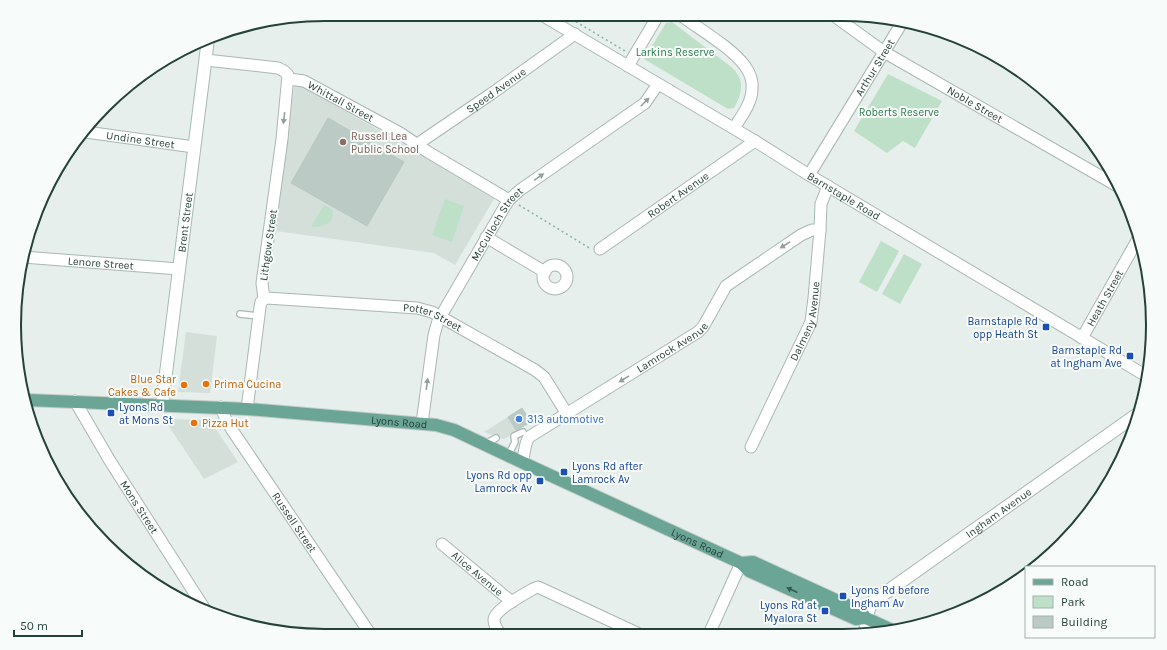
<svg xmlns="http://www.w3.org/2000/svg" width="1167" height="650" font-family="Karla,sans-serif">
<rect width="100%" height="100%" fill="#e6efeb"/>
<g fill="#d4dfda">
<path d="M298 84 495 197 455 265 434 253 276 231 294 86Z"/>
<path d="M186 332 217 336 210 393 178 392Z"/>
<path d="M522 408 531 422 506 438 503 439 484 432Z"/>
<path d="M164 419 207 420 211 422 238 462 204 479Z"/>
</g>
<g fill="#bfe0c8">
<path d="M672 22 730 66C745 78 743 92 734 108L728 109 644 59 666 23Z"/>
<path d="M888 74 942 101 915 148 903 141 887 153 854 131Z"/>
<path d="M445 199 464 206 452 242 432 235Z"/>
<path d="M324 205 332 210C337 223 321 228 311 227Z"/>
<path d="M881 241 899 251 877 292 859 282Z"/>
<path d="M904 254 922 264 900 304 882 294Z"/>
</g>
<g fill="#bbcac4" stroke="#b8c9c2">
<path d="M328 118 404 162 367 226 291 183Z"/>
<path d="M522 408 531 422 516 430 508 417Z"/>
</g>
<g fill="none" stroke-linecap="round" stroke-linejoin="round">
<g stroke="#a8b8b2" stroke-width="8">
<g id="service">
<path d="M240 314 259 316"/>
<path d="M485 444 496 438"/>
<path d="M508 456 515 442 514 436 523 432"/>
</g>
</g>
<g stroke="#a8b8b2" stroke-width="13">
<g id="minor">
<path id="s1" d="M540 14 755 141 809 175 1148 377"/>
<path d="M679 14C699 29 731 47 745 66 750 73 753 81 752 89 752 103 741 117 734 128"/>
<path id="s2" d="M833 15 884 52 1121 188"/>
<path d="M206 60 278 68 284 71 288 75 282 139 262 283 264 299 261 302 260 307 247 409"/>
<path d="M628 66 659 14"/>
<path id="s3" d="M289 79 304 81 400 133 428 152 509 200"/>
<path id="s4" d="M86 132 194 147"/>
<path id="s5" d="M416 145 491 94 575 34"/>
<path id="s6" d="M809 175 903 21"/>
<path d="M486 237 545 272"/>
<path id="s7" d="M600 249 755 141"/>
<path id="s8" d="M23 257 179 269"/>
<circle cx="555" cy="277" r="12"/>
<path id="s9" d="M264 299 267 298 417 308 432 312 535 370 544 377 567 414"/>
<path id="s10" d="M1082 338 1139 237"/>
<path id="s11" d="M75 401 110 461 206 611"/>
<path id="s12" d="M221 407 226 420 232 430 371 635"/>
<path id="s13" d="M422 423 434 335 438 321 505 206 509 200 520 190 645 103 658 84"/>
<path id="s14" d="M751 447 811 322 814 298 820 230 821 204 828 186"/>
<path id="s15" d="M522 462C525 454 524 444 529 437L698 332 703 327 726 286 801 235 812 230H820"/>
<path id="s16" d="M442 544 512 602"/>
<path d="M865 633 866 618"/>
<path d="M709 634 741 563"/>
<path d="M501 635C498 631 494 626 494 620 493 611 524 594 533 589L538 587 639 634"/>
</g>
</g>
<g stroke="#a8b8b2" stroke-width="14">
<g id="tertiary">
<path id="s17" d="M866 618 871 603 1139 413"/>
</g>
</g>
<g stroke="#a4bbb3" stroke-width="14">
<g id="secondary">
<path id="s18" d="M162 405 208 39"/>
</g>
</g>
<g stroke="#c2cac8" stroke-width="14">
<g id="primary">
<path id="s19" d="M27 400 247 409 436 425 454 430 530 466 741 563 749 571 856 619 866 618"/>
<path d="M741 563 753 562 766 568 860 611 866 618 894 631"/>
</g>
</g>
<g stroke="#86b3a5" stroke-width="1.5" stroke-dasharray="2 3" stroke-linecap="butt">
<path d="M563 14 625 51"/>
<path d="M519 205 591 249"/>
</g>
<use href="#service" stroke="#fff" stroke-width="5.5"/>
<use href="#minor" stroke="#fff" stroke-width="11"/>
<use href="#tertiary" stroke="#fff" stroke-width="12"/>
<use href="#secondary" stroke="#fff" stroke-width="12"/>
<use href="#primary" stroke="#6aa596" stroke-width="12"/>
</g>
<defs><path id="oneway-solid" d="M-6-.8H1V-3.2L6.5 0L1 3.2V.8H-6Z"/></defs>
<g fill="#92a09c">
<use href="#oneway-solid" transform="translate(645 102) rotate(-45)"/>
<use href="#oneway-solid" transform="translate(284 118) rotate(97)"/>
<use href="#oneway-solid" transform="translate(539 177) rotate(-35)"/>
<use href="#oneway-solid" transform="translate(785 245) rotate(148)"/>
<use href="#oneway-solid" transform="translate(624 379) rotate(148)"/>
<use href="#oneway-solid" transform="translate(427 384) rotate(-82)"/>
</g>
<use fill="#365b51" href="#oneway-solid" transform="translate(792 590) rotate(-156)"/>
<circle fill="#8d6e63" stroke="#f7fbf9" stroke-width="1.5" cx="343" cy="142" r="4"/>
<g fill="#1a4fb4" stroke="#f7fbf9" stroke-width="1.5">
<rect x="1042" y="323" width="8" height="8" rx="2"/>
<rect x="1126" y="352" width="8" height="8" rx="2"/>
<rect x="107" y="409" width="8" height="8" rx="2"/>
<rect x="560" y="468" width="8" height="8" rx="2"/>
<rect x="536" y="477" width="8" height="8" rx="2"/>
<rect x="839" y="592" width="8" height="8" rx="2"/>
<rect x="821" y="607" width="8" height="8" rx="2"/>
</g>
<g fill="#e8710a" stroke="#f7fbf9" stroke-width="1.5">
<circle cx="206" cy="384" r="4"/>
<circle cx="184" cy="385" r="4"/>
<circle cx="194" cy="423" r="4"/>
</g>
<circle fill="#3f7fe0" stroke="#f7fbf9" stroke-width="1.5" cx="519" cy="419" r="4"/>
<g text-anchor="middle" stroke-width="4" stroke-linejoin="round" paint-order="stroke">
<g font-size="11" fill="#2d7a4b" stroke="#f7fbf9">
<text x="675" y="56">Larkins Reserve</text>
<text x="899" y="116">Roberts Reserve</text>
</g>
<g font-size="11" fill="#24423a" stroke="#f7fbf9">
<text dy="4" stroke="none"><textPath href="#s6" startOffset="126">Arthur Street</textPath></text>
<text dy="4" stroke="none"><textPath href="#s5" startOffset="97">Speed Avenue</textPath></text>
<text dy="4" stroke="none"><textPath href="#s3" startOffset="57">Whittall Street</textPath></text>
<text dy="4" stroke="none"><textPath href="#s2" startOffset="168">Noble Street</textPath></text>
<text dy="4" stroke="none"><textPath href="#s4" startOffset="55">Undine Street</textPath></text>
<text dy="4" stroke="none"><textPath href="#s7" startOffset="95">Robert Avenue</textPath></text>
<text dy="4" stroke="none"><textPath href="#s1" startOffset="354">Barnstaple Road</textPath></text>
<text dy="4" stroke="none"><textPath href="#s18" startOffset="184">Brent Street</textPath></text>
<text dy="4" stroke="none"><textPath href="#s13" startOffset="217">McCulloch Street</textPath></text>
<text transform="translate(268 245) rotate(-82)" y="4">Lithgow Street</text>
<text dy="4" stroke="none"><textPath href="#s8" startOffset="78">Lenore Street</textPath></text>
<text dy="4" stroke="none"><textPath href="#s10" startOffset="46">Heath Street</textPath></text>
<text dy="4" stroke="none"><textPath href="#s9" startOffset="171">Potter Street</textPath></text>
<text dy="4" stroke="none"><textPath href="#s14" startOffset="138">Dalmeny Avenue</textPath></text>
<text dy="4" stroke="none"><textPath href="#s15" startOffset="195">Lamrock Avenue</textPath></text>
<text dy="4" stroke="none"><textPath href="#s19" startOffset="373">Lyons Road</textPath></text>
<text dy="4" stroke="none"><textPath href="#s11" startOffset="124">Mons Street</textPath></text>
<text dy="4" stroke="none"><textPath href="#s17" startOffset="172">Ingham Avenue</textPath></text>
<text dy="4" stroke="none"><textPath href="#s12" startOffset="137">Russell Street</textPath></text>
<text dy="4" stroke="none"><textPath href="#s19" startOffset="697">Lyons Road</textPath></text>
<text dy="4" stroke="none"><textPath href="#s16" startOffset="46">Alice Avenue</textPath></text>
</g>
<g font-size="11" fill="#785e54" stroke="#f7fbf9" text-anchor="start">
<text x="351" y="140">Russell Lea<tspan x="351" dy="13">Public School</tspan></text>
</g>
<g font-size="11" fill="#164399" stroke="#f7fbf9" text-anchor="end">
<text x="1038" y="325">Barnstaple Rd<tspan x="1038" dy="13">opp Heath St</tspan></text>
<text x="1122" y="354">Barnstaple Rd<tspan x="1122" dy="13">at Ingham Ave</tspan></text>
<text x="119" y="411" text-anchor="start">Lyons Rd<tspan x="119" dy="13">at Mons St</tspan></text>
<text x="572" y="470" text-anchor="start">Lyons Rd after<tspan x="572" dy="13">Lamrock Av</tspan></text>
<text x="532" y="479">Lyons Rd opp<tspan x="532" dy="13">Lamrock Av</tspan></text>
<text x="851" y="594" text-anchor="start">Lyons Rd before<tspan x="851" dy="13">Ingham Av</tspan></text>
<text x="817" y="609">Lyons Rd at<tspan x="817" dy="13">Myalora St</tspan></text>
</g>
<g font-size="11" fill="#c56008" stroke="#f7fbf9" text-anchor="start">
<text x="176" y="383" text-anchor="end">Blue Star<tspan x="176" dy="13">Cakes &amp; Cafe</tspan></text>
<text x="214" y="388">Prima Cucina</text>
<text x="202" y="427">Pizza Hut</text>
</g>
<g font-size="11" fill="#366cbe" stroke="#f7fbf9" text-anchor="start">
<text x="527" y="423">313 automotive</text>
</g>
</g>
<path d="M0 0H1167V650H0ZM325 21H842A304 304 0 0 1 1146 325V325A304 304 0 0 1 842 629H325A304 304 0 0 1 21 325V325A304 304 0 0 1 325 21Z" fill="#f7fbf9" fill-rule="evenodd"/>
<path fill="none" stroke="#24423a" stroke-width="2" d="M325 21H842A304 304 0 0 1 1146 325V325A304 304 0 0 1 842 629H325A304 304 0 0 1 21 325V325A304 304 0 0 1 325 21Z"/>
<rect x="1025" y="566" width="130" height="72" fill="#f7fbf9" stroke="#a3b1ad"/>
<rect x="1033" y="579" width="20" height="6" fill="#6aa596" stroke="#a3b1ad"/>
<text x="1061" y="586" font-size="12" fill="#24423a">Road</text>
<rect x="1033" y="596" width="20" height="12" fill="#bfe0c8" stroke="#a3b1ad"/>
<text x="1061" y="606" font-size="12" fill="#24423a">Park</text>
<rect x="1033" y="616" width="20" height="12" fill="#bbcac4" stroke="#a3b1ad"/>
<text x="1061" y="626" font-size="12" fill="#24423a">Building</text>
<path d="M14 630v6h68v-6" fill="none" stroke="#24423a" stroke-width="2"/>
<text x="20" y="630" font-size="12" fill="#24423a" stroke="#f7fbf9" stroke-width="3" paint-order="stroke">50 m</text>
</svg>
